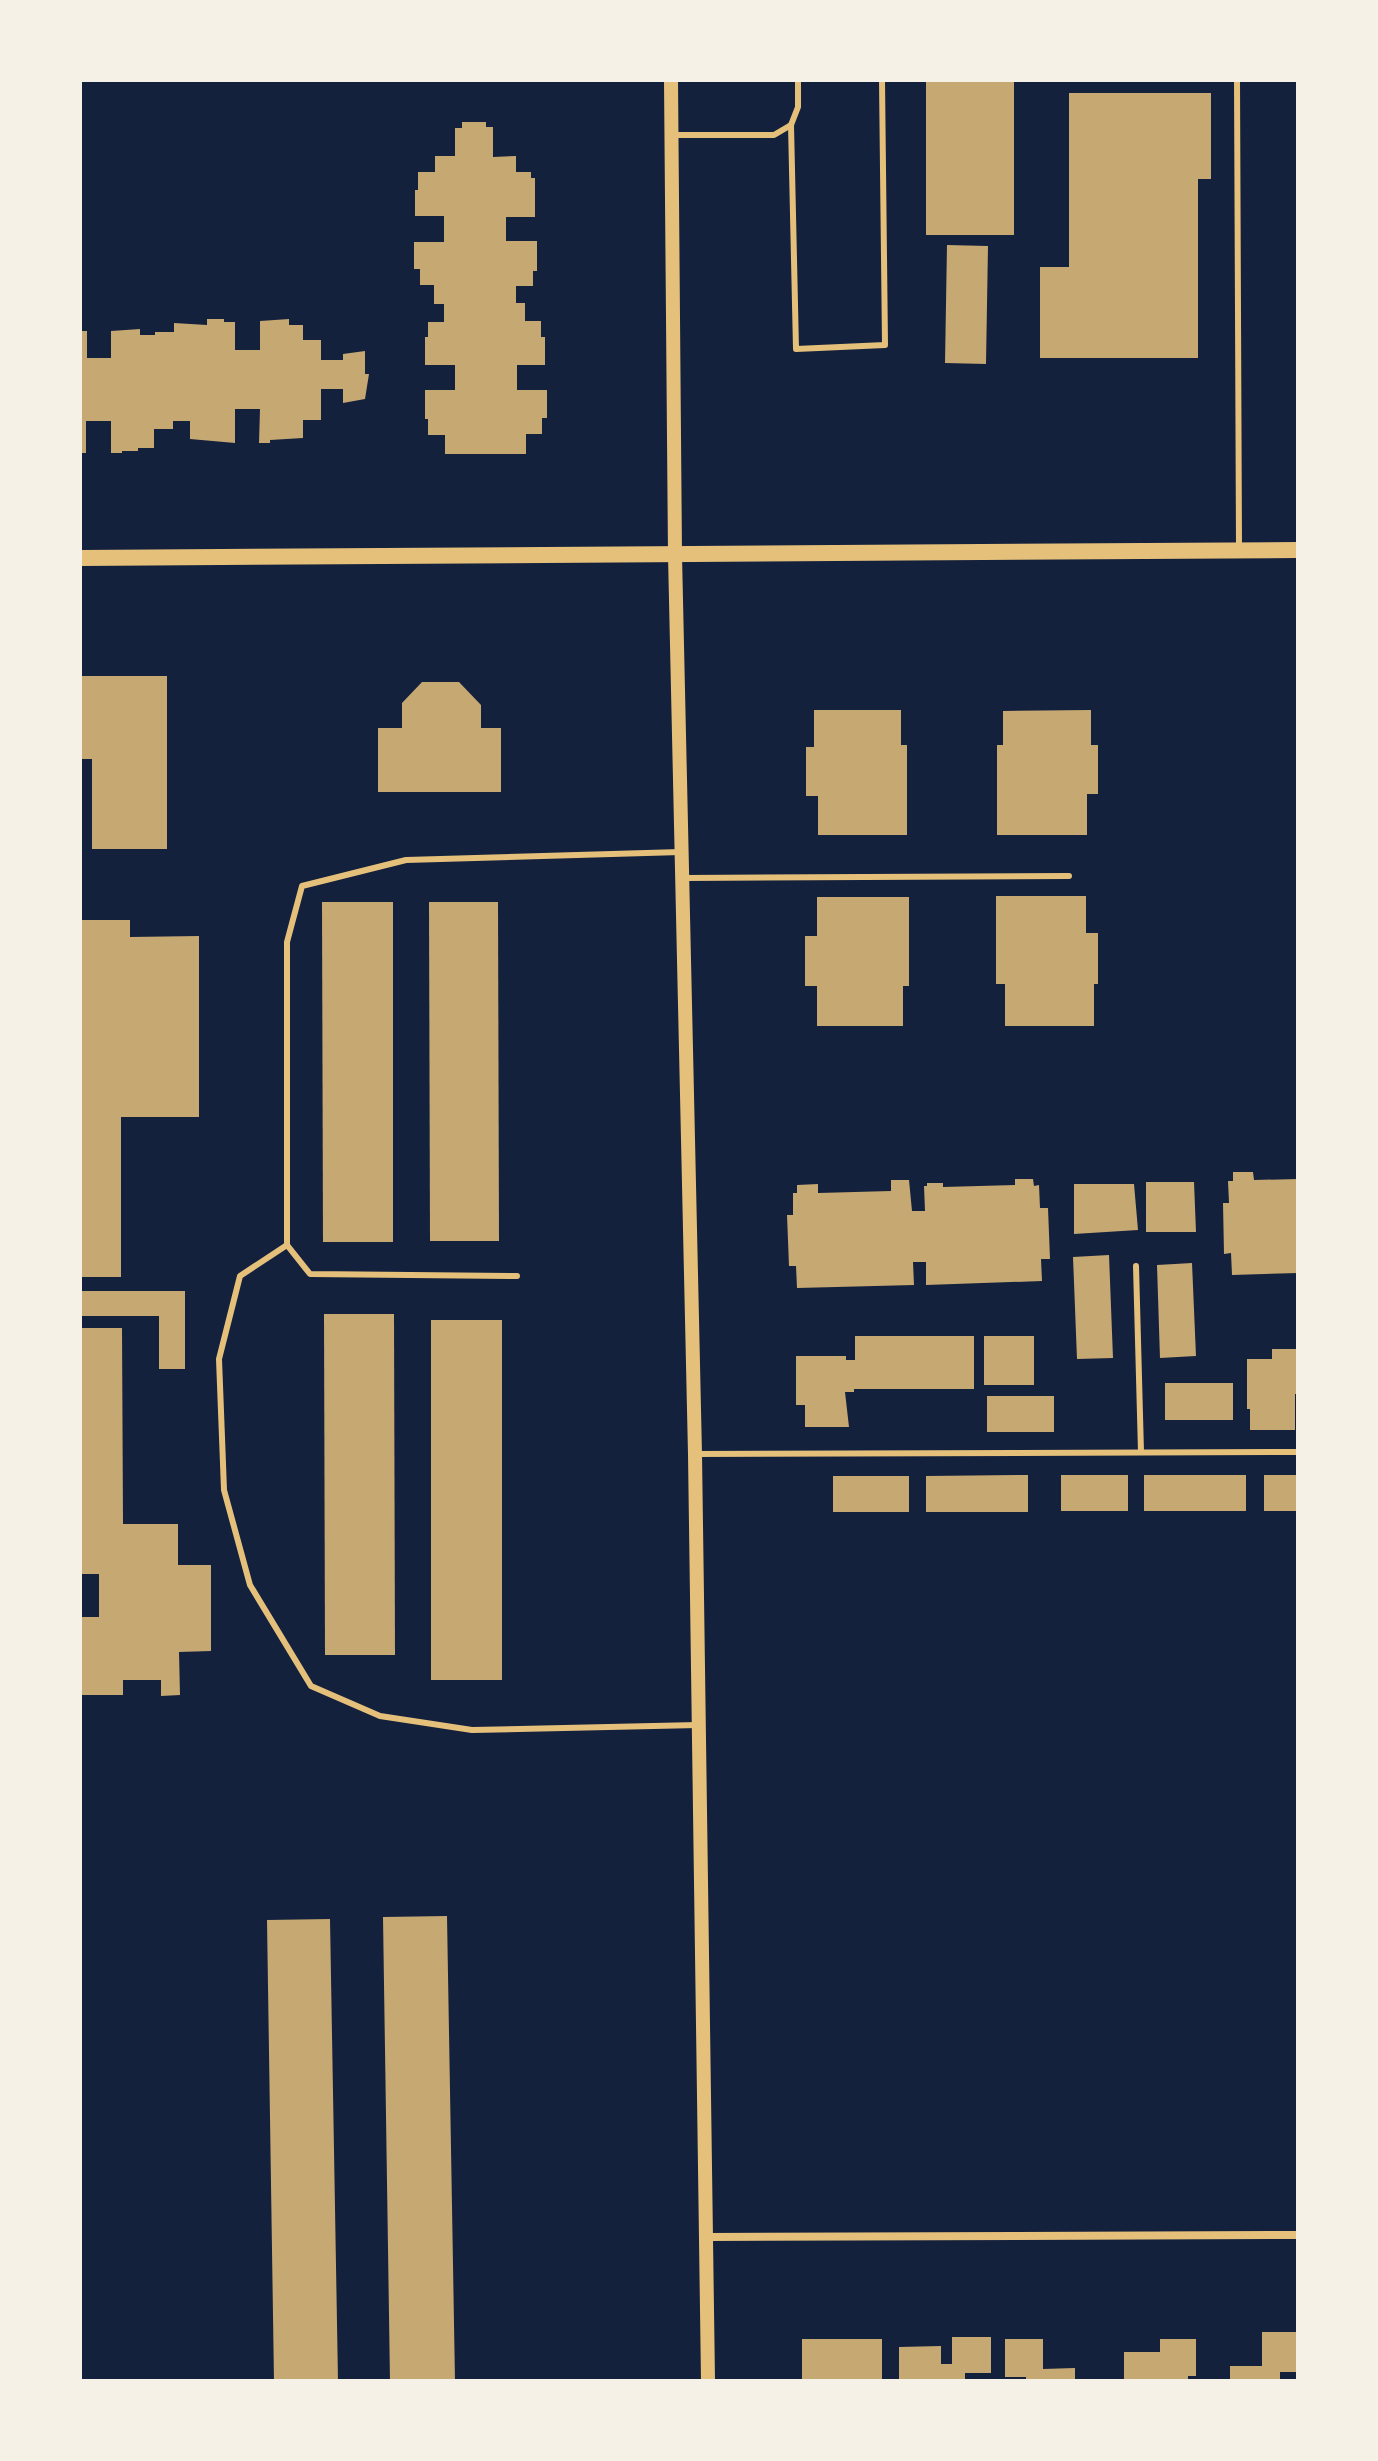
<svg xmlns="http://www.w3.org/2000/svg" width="1378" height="2461" font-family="Barlow,sans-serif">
<rect width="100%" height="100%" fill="#14213d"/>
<g fill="#c6a872">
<rect x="926" y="80" width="88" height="155"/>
<path d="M1069 93H1211V179H1198V358H1040V267H1069Z"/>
<path d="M462 122H486V127H493V157L516 156V172H531V178H535V217H506V241H537V271H533V286H516V303H525V321H541V337H545V365H517V390H547V418H542V434H526V454H445V435H428V419H425V390H455V365H425V337H428V322H444V304H434V285H420V269H414V242H444V216H415V190H418V172H435V156H455V128H462Z"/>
<path d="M947 245 988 246 986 364 945 363Z"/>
<path d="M207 319H224V322H235V350H260V321L289 319V325H303V340H321V360H343V354L365 351V374H369L365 399 343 403V389H321V420H303V438L270 440V443H259L260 409H235V443L190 439V421H173V429H154V448H138V451H122V453H111V421H86V453H80V331H87V358H111V331L140 329V335H155V332H174V323L207 325Z"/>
<path d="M80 676H167V849H92V759H80Z"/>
<path d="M422 682H459L481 705V728H501V792H378V728H402V703Z"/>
<path d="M814 710H901V745H907V835H818V796H806V747H814Z"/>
<path d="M1091 710V745H1098V794H1087V835H997V745H1003V711Z"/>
<path d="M996 896H1086V933H1098V984H1094V1026H1005V984H996Z"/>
<path d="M817 897H909V986H903V1026H817V986H805V936H817Z"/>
<path d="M322 902H393V1242H323Z"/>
<path d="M429 902H498L499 1241H430Z"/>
<path d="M80 920H130V937L199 936V1117H121V1277H80Z"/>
<path d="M1233 1172H1253L1254 1180 1298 1179V1273L1232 1275 1231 1253 1224 1254 1223 1203H1229L1228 1181H1233Z"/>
<path d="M1015 1179H1033L1034 1186 1039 1185 1040 1208H1048L1050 1259H1041L1042 1281 926 1285V1262H913L914 1285 797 1288 796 1266H789L787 1215H793V1193H797V1185L818 1184V1193L891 1191V1180H909L912 1211H925L924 1186H927V1183H943V1187L1015 1185Z"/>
<path d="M1146 1182H1194L1196 1232H1146Z"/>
<path d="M1074 1184H1134L1138 1230 1074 1234Z"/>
<path d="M1109 1255 1113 1358 1077 1359 1073 1257Z"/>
<path d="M1192 1263 1196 1356 1160 1358 1157 1265Z"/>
<path d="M80 1291H185V1369H159V1316H80Z"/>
<path d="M324 1314H394L395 1655H325Z"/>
<rect x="431" y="1320" width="71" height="360"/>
<path d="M80 1328H122L123 1524H178V1565H211V1651L179 1652 180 1695 161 1696V1680H123V1695H80V1617H99V1574H80Z"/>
<path d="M855 1336H974V1389H854V1392H845L849 1427H805V1405H796V1356H846V1360H855Z"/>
<rect x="984" y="1336" width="50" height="49"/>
<path d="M1272 1349H1296L1298 1394H1295V1430H1250V1409H1247V1359H1272Z"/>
<rect x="1165" y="1383" width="68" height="37"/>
<rect x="987" y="1396" width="67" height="36"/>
<path d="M1028 1475V1512H926V1476Z"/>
<rect x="1061" y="1475" width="67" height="36"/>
<rect x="1144" y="1475" width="102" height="36"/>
<rect x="1264" y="1475" width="34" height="36"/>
<rect x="833" y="1476" width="76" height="36"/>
<path d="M447 1916 455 2381H390L383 1917Z"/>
<path d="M330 1919 338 2381H274L267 1920Z"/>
<path d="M1262 2332H1298V2372H1280V2381H1230V2366H1262Z"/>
<path d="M952 2337H991V2373H965V2381H899V2347L941 2346V2364H952Z"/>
<rect x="802" y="2339" width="80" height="42"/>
<path d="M1005 2339H1043V2369L1075 2368V2381H1026V2377H1005Z"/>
<path d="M1160 2339H1196V2376H1188V2381H1124V2352H1160Z"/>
</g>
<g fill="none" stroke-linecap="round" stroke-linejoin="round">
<g stroke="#e5c07b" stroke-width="6">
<path d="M1237 80 1239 548"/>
<path d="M791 125 796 349 885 345 882 80"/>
<path d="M672 135H774L791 125 798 107V80"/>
<path d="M685 878 1069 876"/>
<path d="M287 1245 240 1276 219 1359 224 1490 250 1585 311 1686 380 1716 472 1730 698 1725"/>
<path d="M1136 1266 1141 1452"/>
<path d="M517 1276 310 1274 287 1245V942L302 886 406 860 681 852"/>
<path d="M695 1454 1298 1452"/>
</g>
<path stroke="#e5c07b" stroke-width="8" d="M708 2237 1298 2235"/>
<path stroke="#e5c07b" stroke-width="14" d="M671 80 675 555 695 1454 708 2381"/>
<path stroke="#e5c07b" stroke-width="16" d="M80 558 1298 550"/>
</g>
<rect width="1378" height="2461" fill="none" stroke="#f6f1e7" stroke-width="164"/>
</svg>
